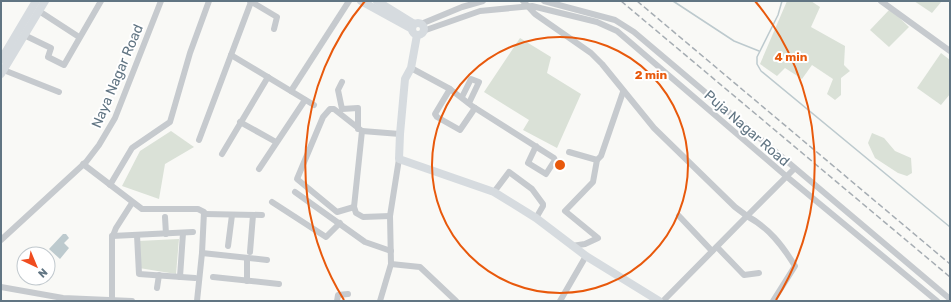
<svg xmlns="http://www.w3.org/2000/svg" width="951" height="302" font-family="Rubik,sans-serif">
<rect width="100%" height="100%" fill="#f9f9f6"/>
<g fill="#dae1d7">
<path d="M787 1H811L820 7 811 27 845 46 844 65 850 71 841 78V95L835 100 827 94 833 79 812 65 802 79 785 68 777 76 760 64Z"/>
<path d="M914 1H942L932 13Z"/>
<path d="M890 9 909 27 889 47 870 30Z"/>
<path d="M520 38 551 57 547 73 581 94 557 148 523 130 529 120 484 92Z"/>
<path d="M941 53 950 60V94L941 105 917 88Z"/>
<path d="M171 131 194 147 165 164 159 199 122 186 140 151Z"/>
<path d="M872 133 884 138 895 151 911 158 912 173 907 176 898 173 875 158 868 143Z"/>
<path d="M179 239 176 274 139 268 138 241Z"/>
</g>
<path fill="#bdcace" d="M63 234H66L69 238 64 243 69 248 60 259 49 249Z"/>
<g fill="none" stroke-linecap="round" stroke-linejoin="round">
<g stroke="#bdcace" stroke-width="1.5">
<path d="M673 1 734 41 759 51"/>
<path d="M782 1 778 15 757 57V64L761 71 950 227"/>
</g>
<g stroke="#c6cace" stroke-width="6">
<path d="M250 1 277 17 274 29"/>
<path d="M523 1 535 14 591 53 602 64 654 128 735 207 747 216 663 301"/>
<path d="M544 1 615 20 634 32 950 299"/>
<path d="M881 1 950 51"/>
<path d="M39 11 79 37"/>
<path d="M421 24 462 7 483 1"/>
<path d="M423 31 480 11 532 6 597 22 617 31 786 176 937 301"/>
<path d="M24 35 51 48 48 57 64 65 101 1"/>
<path d="M231 55 314 105"/>
<path d="M411 68 450 89 472 106 554 158 555 160 546 174 528 163 536 146"/>
<path d="M1 69 59 92"/>
<path d="M342 82 338 90 342 109 358 108V129"/>
<path d="M450 89 435 114 437 117 460 130 475 108"/>
<path d="M291 91 349 1"/>
<path d="M462 97 471 79 479 82 469 103"/>
<path d="M240 122 276 142"/>
<path d="M199 140 251 2"/>
<path d="M569 152 597 160 601 156 623 92"/>
<path d="M222 154 268 77"/>
<path d="M83 164 142 209H198L204 212 202 253 197 301"/>
<path d="M259 169 305 100"/>
<path d="M110 185 132 148 170 122 190 53 209 1"/>
<path d="M295 192 365 242 391 251"/>
<path d="M494 192 509 172 532 189 543 204V206L536 218"/>
<path d="M272 202 326 237 340 223"/>
<path d="M354 207 337 212 297 179 323 117 330 109H334L362 131"/>
<path d="M205 214 262 215"/>
<path d="M390 216 363 217 356 213 354 207 362 131 400 134"/>
<path d="M679 216 712 251"/>
<path d="M165 217 166 234"/>
<path d="M137 235 139 274 195 278"/>
<path d="M112 236 193 232"/>
<path d="M1 240 86 162 99 145 115 118 161 1"/>
<path d="M228 246 232 215"/>
<path d="M572 246 585 244 598 238 565 211 593 182 597 160"/>
<path d="M717 247 744 275 759 273"/>
<path d="M250 252 253 215"/>
<path d="M202 253 267 260"/>
<path d="M391 264 420 267 456 301"/>
<path d="M180 277 183 233"/>
<path d="M213 277 279 284"/>
<path d="M247 281V258"/>
<path d="M1 287 63 298 132 301"/>
<path d="M157 288 159 275"/>
<path d="M112 299V238L116 228 132 203"/>
<path d="M337 301 338 295 348 294"/>
<path d="M380 301 391 264 390 216 399 159"/>
<path d="M560 301 586 256"/>
<path d="M773 301 795 266C782 245 769 228 747 216L794 169"/>
</g>
<g stroke="#d6dbdf" stroke-width="8">
<path d="M361 1 412 29"/>
<path d="M377 1 414 24"/>
<circle cx="418" cy="29" r="6"/>
<path d="M417 35 411 68 405 79 400 134 399 159 494 192 536 218 586 256 659 301"/>
<path d="M1 60 36 1"/>
<path d="M1 74 45 1"/>
</g>
<g stroke="#a6adb3" stroke-width="1.5" stroke-dasharray="6 3" stroke-linecap="butt">
<path d="M621 1 950 277"/>
<path d="M637 1 950 264"/>
</g>
</g>
<g fill="none" stroke="#e8590c" stroke-width="2">
<circle cx="560" cy="165" r="128"/>
<path d="M344 300A255 255 0 0 1 365 1M755 1A255 255 0 0 1 776 300"/>
</g>
<g text-anchor="middle" stroke-width="4" stroke-linejoin="round" paint-order="stroke">
<g font-size="14" fill="#617583" stroke="#fff">
<text transform="translate(117 76) rotate(-67)" y="5">Naya Nagar Road</text>
<text transform="translate(747 128) rotate(41)" y="5">Puja Nagar Road</text>
</g>
</g>
<circle cx="560" cy="165" r="6" fill="#e8590c" stroke="#fff" stroke-width="2"/>
<g font-size="12" text-anchor="middle" font-weight="bold" fill="#e8590c" stroke="#fff" stroke-width="4" stroke-linejoin="round" paint-order="stroke">
<text x="791" y="61">4 min</text>
<text x="651" y="79">2 min</text>
</g>
<rect width="951" height="302" fill="none" stroke="#617583" stroke-width="4"/>
<g transform="translate(36 266) rotate(136)"><circle r="19" fill="#ffffff" stroke="#c0c8cd"/>
<path d="M0-3L7 15L0 10L-7 15Z" fill="#f04c1f"/>
<text y="-6" font-size="11" font-weight="bold" text-anchor="middle" fill="#617583">N</text>
</g>
</svg>
